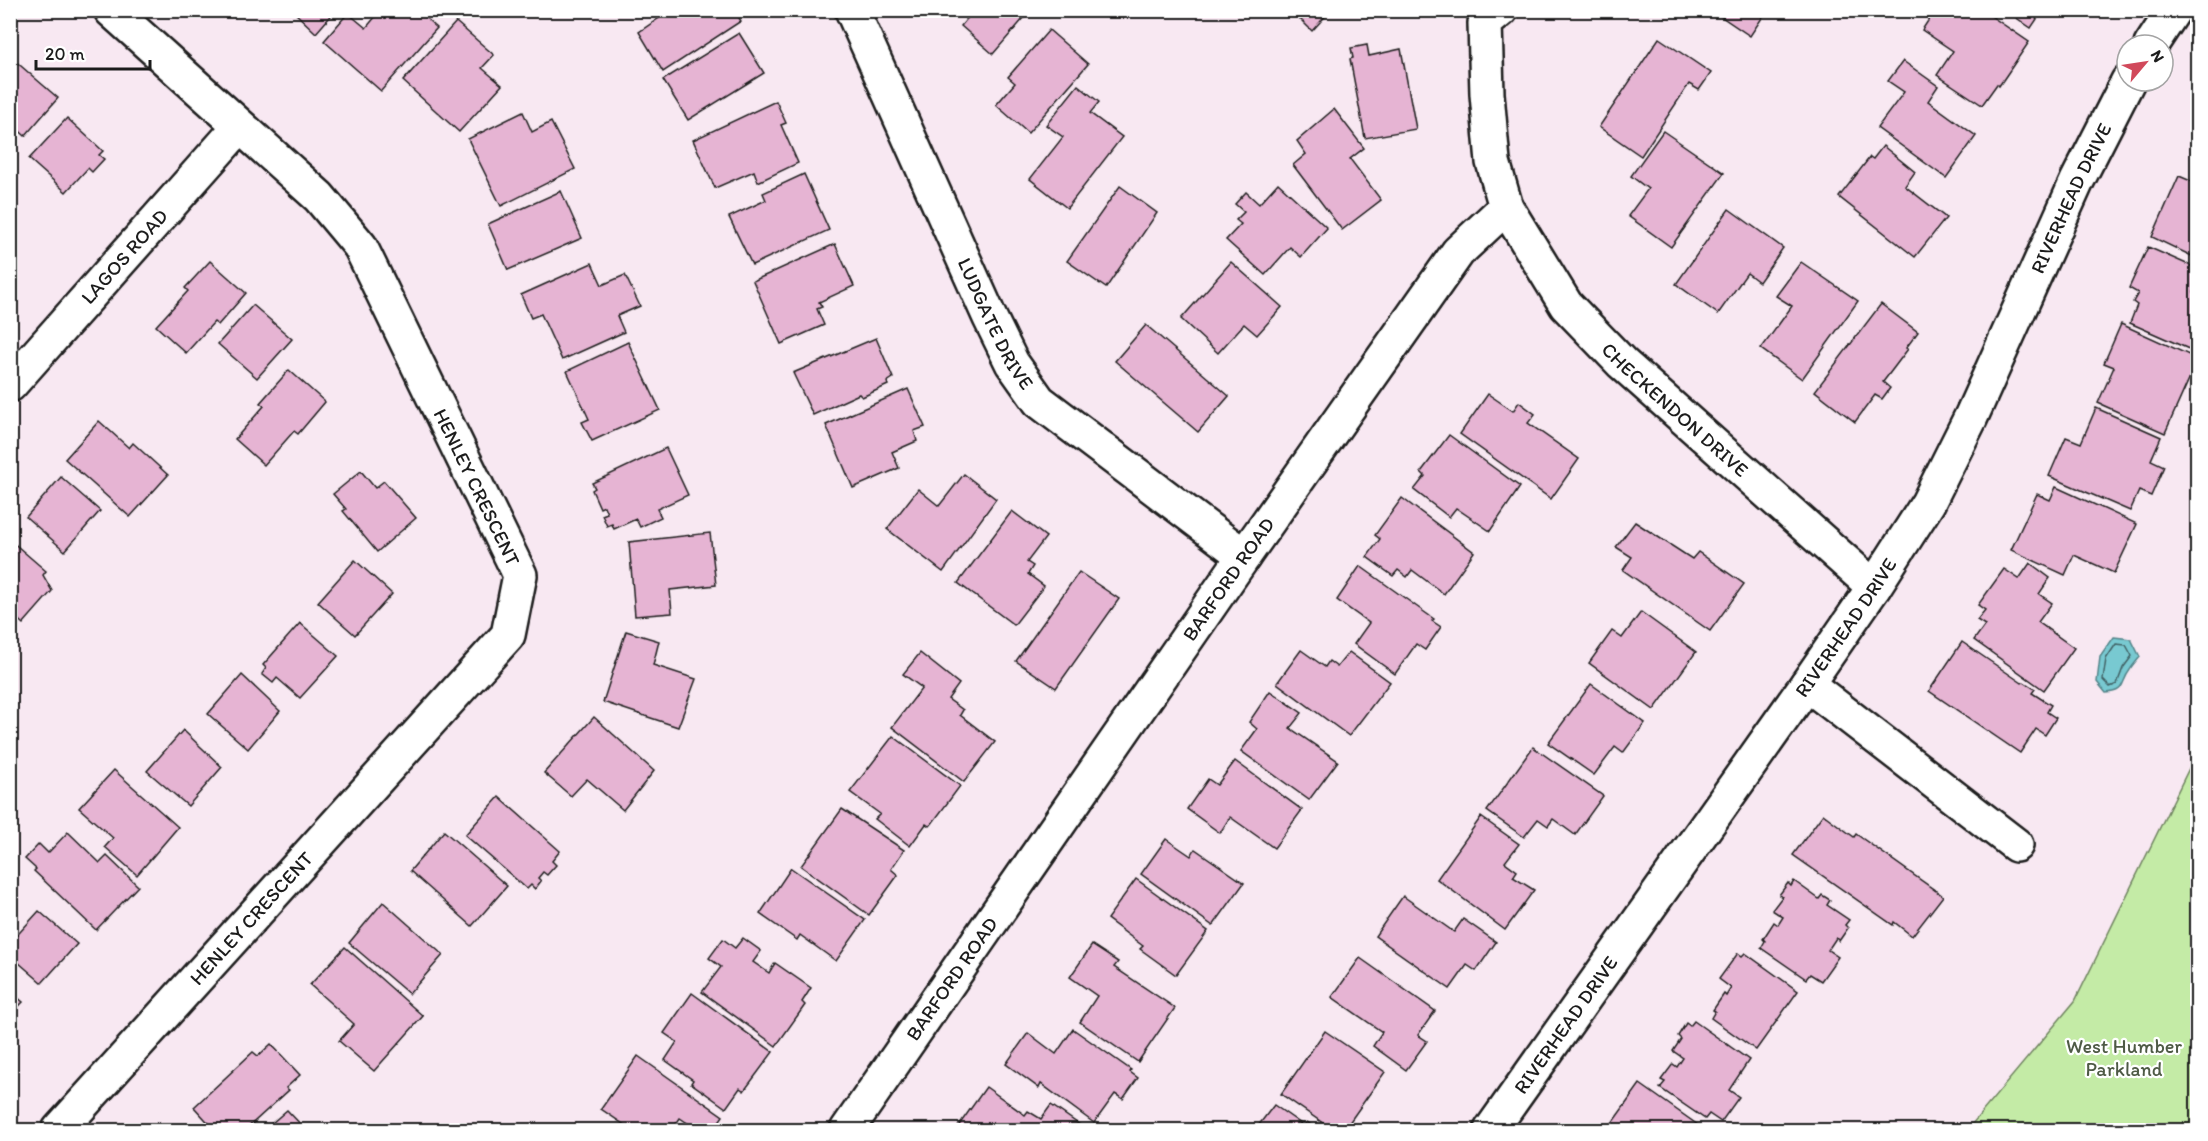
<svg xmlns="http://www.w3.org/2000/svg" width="2208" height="1141" font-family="Itim,sans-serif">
<rect width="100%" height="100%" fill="#f8e8f2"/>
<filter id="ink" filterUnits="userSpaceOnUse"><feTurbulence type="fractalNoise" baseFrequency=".0167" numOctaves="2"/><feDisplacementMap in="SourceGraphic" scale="12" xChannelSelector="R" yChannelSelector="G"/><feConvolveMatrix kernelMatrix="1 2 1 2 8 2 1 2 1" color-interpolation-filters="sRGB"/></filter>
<g filter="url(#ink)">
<path fill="#c4eba6" stroke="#708461" stroke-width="1.5" d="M2197 752V1130H1967L2075 1001Z"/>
<path fill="#78c9d1" stroke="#538489" stroke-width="1.5" d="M2114 637 2131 639 2140 657C2137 661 2133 665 2130 670 2120 683 2126 692 2106 693L2097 682 2100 657Z"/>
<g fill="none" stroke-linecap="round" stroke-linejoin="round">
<path stroke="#416164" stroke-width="1.5" d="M2116 644 2126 645 2132 656 2123 668 2117 684 2110 687 2103 680 2106 659Z"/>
</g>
<g fill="#e6b4d3" stroke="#1c1c1c" stroke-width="1.5">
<path d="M292 10H336L316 33Z"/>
<path d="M381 10H417L437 28 381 91 324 41 348 13 366 28Z"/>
<path d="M671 10H734L741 21 663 72 639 32Z"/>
<path d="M974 10H1031L993 54 961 26Z"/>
<path d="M1291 10H1331L1312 31Z"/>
<path d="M1718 10H1757L1764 15 1750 36 1716 13Z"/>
<path d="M1935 10H1982L2029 42 1999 86 1997 84 1982 105 1937 75 1953 51 1922 30Z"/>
<path d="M2005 10H2043L2031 28Z"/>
<path d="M456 22 494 55 482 68 502 85 459 132 403 81Z"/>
<path d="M1049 30 1088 64 1028 133 996 105 1015 83 1008 77Z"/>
<path d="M739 33 764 73 688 120 663 80Z"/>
<path d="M1659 38 1711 73 1699 90 1689 84 1641 156 1599 127Z"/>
<path d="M1367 45 1369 56 1401 49 1416 129 1365 138 1350 59 1353 58 1351 48Z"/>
<path d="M14 60 58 98 25 136 10 122V64Z"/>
<path d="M1903 61 1938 86 1928 101 1976 136 1946 178 1877 128 1904 92 1888 81Z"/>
<path d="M1078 85 1099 102 1090 113 1122 137 1067 208 1030 179 1063 137 1046 125Z"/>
<path d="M776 101 786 123 781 125 798 163 758 182 754 171 715 188 693 140Z"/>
<path d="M1334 109 1364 148 1350 159 1381 200 1342 230 1293 165 1306 154 1297 141Z"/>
<path d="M523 112 532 132 551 122 575 169 501 206 468 139Z"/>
<path d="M67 118 103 151 99 155 104 159 92 172 88 168 66 192 29 159Z"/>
<path d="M1663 131 1724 173 1671 247 1628 216 1648 189 1631 176Z"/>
<path d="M1883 146 1915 172 1905 186 1946 218 1915 257 1839 197 1870 157 1873 159Z"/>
<path d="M804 174 829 230 752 265 729 217 766 200 763 193Z"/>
<path d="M2179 176 2198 184V259L2152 237Z"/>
<path d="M1278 183 1327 228 1301 257 1290 247 1265 275 1226 240 1241 224 1236 220 1244 212 1235 204 1246 192 1259 204Z"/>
<path d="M1120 186 1157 213 1106 288 1067 261Z"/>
<path d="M561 191 582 238 508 270 488 224Z"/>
<path d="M1729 209 1783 248 1759 282 1747 273 1718 314 1676 284Z"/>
<path d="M835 244 854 286 819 302 822 307 817 309 824 325 781 344 753 281Z"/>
<path d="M2148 247 2198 269V285L2194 292 2198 294V353L2130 323 2137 305 2133 302 2138 293 2129 288Z"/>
<path d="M210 261 246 293 218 325 214 322 186 353 156 326 188 291 185 288Z"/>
<path d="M1231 262 1282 307 1257 335 1244 324 1218 353 1181 319Z"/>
<path d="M1801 262 1858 301 1802 379 1761 349 1792 306 1776 296Z"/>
<path d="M592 263 602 285 625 275 640 306 617 316 624 332 562 360 541 314 531 318 521 295Z"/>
<path d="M1881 304 1918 332 1906 348 1908 349 1883 382 1890 388 1882 399 1875 395 1855 422 1815 391Z"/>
<path d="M253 305 292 339 257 378 218 344Z"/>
<path d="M2121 324 2198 359 2165 433 2098 403 2114 367 2104 363Z"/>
<path d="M1146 325 1229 396 1198 432 1115 361Z"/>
<path d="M876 338 893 378 887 382 888 385 862 397 859 394 813 415 793 373Z"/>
<path d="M628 342 660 410 592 441 582 422 589 419 567 371Z"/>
<path d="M289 370 325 402 298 434 294 431 264 465 235 439 264 406 260 403Z"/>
<path d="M908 389 925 427 914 431 917 441 892 452 899 468 853 488 826 425Z"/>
<path d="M1488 394 1513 411 1519 402 1535 414 1528 423 1579 459 1551 499 1460 434Z"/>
<path d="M2096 408 2161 437 2151 460 2164 466 2151 496 2139 491 2130 511 2049 476 2066 437 2081 443Z"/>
<path d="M99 421 129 448 133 443 168 475 130 517 65 459Z"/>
<path d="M1449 435 1520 487 1490 531 1456 508 1449 517 1414 490 1425 476 1421 472Z"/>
<path d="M666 448 688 495 657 509 661 517 640 527 636 519 614 529 612 524 607 526 602 515 607 513 604 506 600 508 592 490 595 488 592 483Z"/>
<path d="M361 471 375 488 384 481 416 518 377 552 343 511 346 509 333 494Z"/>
<path d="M964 474 996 499 943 572 887 529 918 489 939 506Z"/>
<path d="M61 477 100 511 65 551 26 517Z"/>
<path d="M2056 487 2137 524 2114 573 2074 555 2065 575 2011 550 2037 494 2050 500Z"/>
<path d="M1402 498 1474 552 1444 594 1412 570 1407 577 1398 570 1393 576 1367 557 1380 539 1375 535Z"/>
<path d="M1012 511 1046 537 1027 562 1033 566 1028 574 1044 586 1014 625 958 583Z"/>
<path d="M1635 522 1692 559 1698 552 1744 584 1710 631 1623 570 1632 557 1616 547Z"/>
<path d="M710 533 716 585 670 590 672 613 635 616 629 542Z"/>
<path d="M10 540 46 571 43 575 52 591 23 624 10 612Z"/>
<path d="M355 560 392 594 355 635 318 602Z"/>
<path d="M2030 563 2050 578 2039 594 2052 603 2038 622 2074 648 2044 690 1974 640 1985 625 1977 620 1985 610 1978 605 2004 569 2019 579Z"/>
<path d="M1360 566 1434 619 1432 621 1441 627 1425 650 1416 644 1395 674 1354 644 1369 623 1337 600Z"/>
<path d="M1079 572 1119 599 1056 688 1016 661Z"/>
<path d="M1641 612 1696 652 1654 710 1589 663 1612 631 1622 638Z"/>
<path d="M300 623 338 656 300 698 277 678 273 683 262 674 266 668 263 665Z"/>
<path d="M626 631 659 641 653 665 696 679 678 727 603 702Z"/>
<path d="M1962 642 2022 683 2024 682 2035 689 2032 693 2051 705 2047 712 2056 718 2045 735 2036 729 2020 753 1929 691Z"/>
<path d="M1301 650 1325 667 1329 661 1337 667 1349 652 1390 682 1349 736 1277 683Z"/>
<path d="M920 653 959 684 948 699 963 710 960 715 995 742 964 782 892 727 922 688 903 674Z"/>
<path d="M242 675 280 711 248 749 208 714Z"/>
<path d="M1591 684 1645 723 1623 753 1615 747 1594 775 1548 743Z"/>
<path d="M1270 691 1302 713 1290 728 1338 761 1309 800 1241 751 1257 729 1249 722Z"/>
<path d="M594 717 654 771 623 810 587 779 571 796 544 773Z"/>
<path d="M183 730 222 767 188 806 147 771Z"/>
<path d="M893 736 960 786 931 825 929 826 926 824 910 846 875 819 880 814 850 792Z"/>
<path d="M1533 747 1603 796 1575 835 1553 819 1548 826 1538 819 1524 837 1487 811Z"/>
<path d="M1235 761 1302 810 1274 848 1230 817 1220 833 1187 809 1208 779 1217 785Z"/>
<path d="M114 770 178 827 137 875 105 847 113 838 79 808Z"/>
<path d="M499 797 560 851 552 861 556 865 547 875 543 872 538 878 541 881 535 889 531 885 527 889 465 835Z"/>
<path d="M842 809 904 850 891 869 898 875 869 915 801 866Z"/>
<path d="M1823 814 1854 837 1856 834 1943 896 1912 936 1894 922 1893 925 1793 855Z"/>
<path d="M1481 817 1519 844 1505 862 1517 871 1513 877 1534 890 1505 930 1437 879Z"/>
<path d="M444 831 507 886 472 926 410 871Z"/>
<path d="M68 832 100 863 107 856 138 886 96 930 34 871 36 869 25 859 39 844 48 853Z"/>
<path d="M1166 839 1191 856 1195 849 1244 883 1213 926 1141 874Z"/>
<path d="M791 868 865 920 836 961 800 935 797 940 760 914Z"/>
<path d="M1136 879 1208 931 1176 975 1140 949 1143 946 1107 919Z"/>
<path d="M1794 881 1819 899 1822 895 1830 900 1827 905 1849 920 1845 925 1848 928 1839 941 1836 938 1828 950 1838 957 1821 981 1810 974 1806 979 1761 948 1765 941 1763 939 1774 922 1778 925 1783 917 1772 910 1782 897 1779 895 1788 883 1791 886Z"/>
<path d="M1403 896 1454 932 1463 919 1496 942 1476 971 1467 965 1450 989 1375 936Z"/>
<path d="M383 902 443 955 409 994 349 943Z"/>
<path d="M39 911 77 944 42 983 10 955V943Z"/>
<path d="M743 938 761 951 753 962 769 973 775 963 811 988 802 1002 805 1005 776 1046 702 992 721 967 709 958 723 939 735 948Z"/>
<path d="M1092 945 1118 962 1114 967 1175 1008 1138 1062 1080 1022 1097 996 1070 977Z"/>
<path d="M345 947 423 1016 374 1071 339 1041 354 1024 310 985Z"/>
<path d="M1738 953 1742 956 1745 953 1798 991 1756 1050 1711 1018 1715 1011 1713 1010 1724 994 1726 996 1731 988 1719 979Z"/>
<path d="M1360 958 1435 1011 1418 1035 1427 1041 1406 1070 1373 1046 1382 1032 1332 997Z"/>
<path d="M10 991 23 1002 10 1015Z"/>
<path d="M692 993 773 1052 744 1091 740 1088 726 1108 691 1083 693 1080 665 1060 677 1042 664 1033Z"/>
<path d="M1694 1021 1749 1060 1729 1090 1739 1097 1721 1122 1709 1114 1705 1119 1660 1088 1665 1082 1661 1080 1673 1064 1677 1067 1683 1058 1673 1051 1681 1039 1678 1036 1686 1023 1690 1026Z"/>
<path d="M1073 1029 1131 1070 1130 1072 1138 1078 1123 1099 1115 1094 1094 1123 1041 1084 1039 1088 1006 1064 1028 1033 1056 1054Z"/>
<path d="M1325 1031 1385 1072 1344 1130H1333L1281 1094Z"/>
<path d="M271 1044 300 1075 286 1088 289 1090 245 1130H215L194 1107 253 1052 258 1056Z"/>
<path d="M638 1056 723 1116 713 1130H698L680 1118 672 1130H632L601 1109Z"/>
<path d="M1640 1084 1705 1130H1622L1612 1123Z"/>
<path d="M986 1087 1025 1115 1028 1111 1041 1119 1051 1105 1087 1130H960L957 1128Z"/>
<path d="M1274 1105 1304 1126 1307 1122 1318 1130H1255Z"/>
<path d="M287 1110 306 1130H264Z"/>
</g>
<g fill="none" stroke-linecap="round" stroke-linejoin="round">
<g stroke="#1c1c1c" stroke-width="38">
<g id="minor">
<path id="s1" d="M852 10 990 318 1012 363 1039 401 1244 556"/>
<path d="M2151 45 2174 10"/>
<path id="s2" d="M1506 207 1566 305 1622 363 1874 587"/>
<path id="s3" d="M10 385 239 127"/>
<path d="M1807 684 2016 845"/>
<path id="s4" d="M59 1130 508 635 520 575 360 246 319 197 111 10"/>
<path id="s5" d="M847 1130 1244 556 1458 252 1506 207 1493 162 1487 94 1485 23 1501 10"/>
<path id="s6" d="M1491 1130 1807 684 1874 587 1928 503 1971 417 2077 181 2128 81"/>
</g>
</g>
<use href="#minor" stroke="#fff" stroke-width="33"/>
</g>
</g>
<g text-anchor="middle" stroke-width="4.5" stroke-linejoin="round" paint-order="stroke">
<g font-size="20" fill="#1c1c1c" stroke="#fff">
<text dy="7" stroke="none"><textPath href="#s6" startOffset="1101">RIVERHEAD DRIVE</textPath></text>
<text dy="7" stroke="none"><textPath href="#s3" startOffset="172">LAGOS ROAD</textPath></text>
<text dy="7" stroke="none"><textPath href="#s1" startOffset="345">LUDGATE DRIVE</textPath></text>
<text dy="7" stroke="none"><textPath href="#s2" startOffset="266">CHECKENDON DRIVE</textPath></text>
<text transform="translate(477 487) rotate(64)" y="7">HENLEY CRESCENT</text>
<text dy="7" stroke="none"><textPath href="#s5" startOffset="670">BARFORD ROAD</textPath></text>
<text dy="7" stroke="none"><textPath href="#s6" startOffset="615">RIVERHEAD DRIVE</textPath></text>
<text dy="7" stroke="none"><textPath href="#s4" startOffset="286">HENLEY CRESCENT</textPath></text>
<text dy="7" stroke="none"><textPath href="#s5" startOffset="184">BARFORD ROAD</textPath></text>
<text dy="7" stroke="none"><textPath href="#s6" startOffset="129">RIVERHEAD DRIVE</textPath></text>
</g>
<g font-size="20" fill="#4e5a45" stroke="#fff">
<text x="2124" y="1053">West Humber<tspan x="2124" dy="23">Parkland</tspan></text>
</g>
</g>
<rect width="2208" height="1141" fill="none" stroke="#fff" stroke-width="36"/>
<rect x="18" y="18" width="2172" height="1105" fill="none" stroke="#1c1c1c" stroke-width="2" filter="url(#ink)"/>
<g transform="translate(2145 63) rotate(61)"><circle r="28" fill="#ffffff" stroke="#a4a4a4" stroke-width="1.5"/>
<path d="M0-4.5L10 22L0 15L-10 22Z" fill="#d1495b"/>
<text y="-9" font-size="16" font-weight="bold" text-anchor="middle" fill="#1c1c1c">N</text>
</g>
<path d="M36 60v9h114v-9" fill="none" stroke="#1c1c1c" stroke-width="3"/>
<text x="45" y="60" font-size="18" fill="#1c1c1c" stroke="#ffffff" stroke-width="4.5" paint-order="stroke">20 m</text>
</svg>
